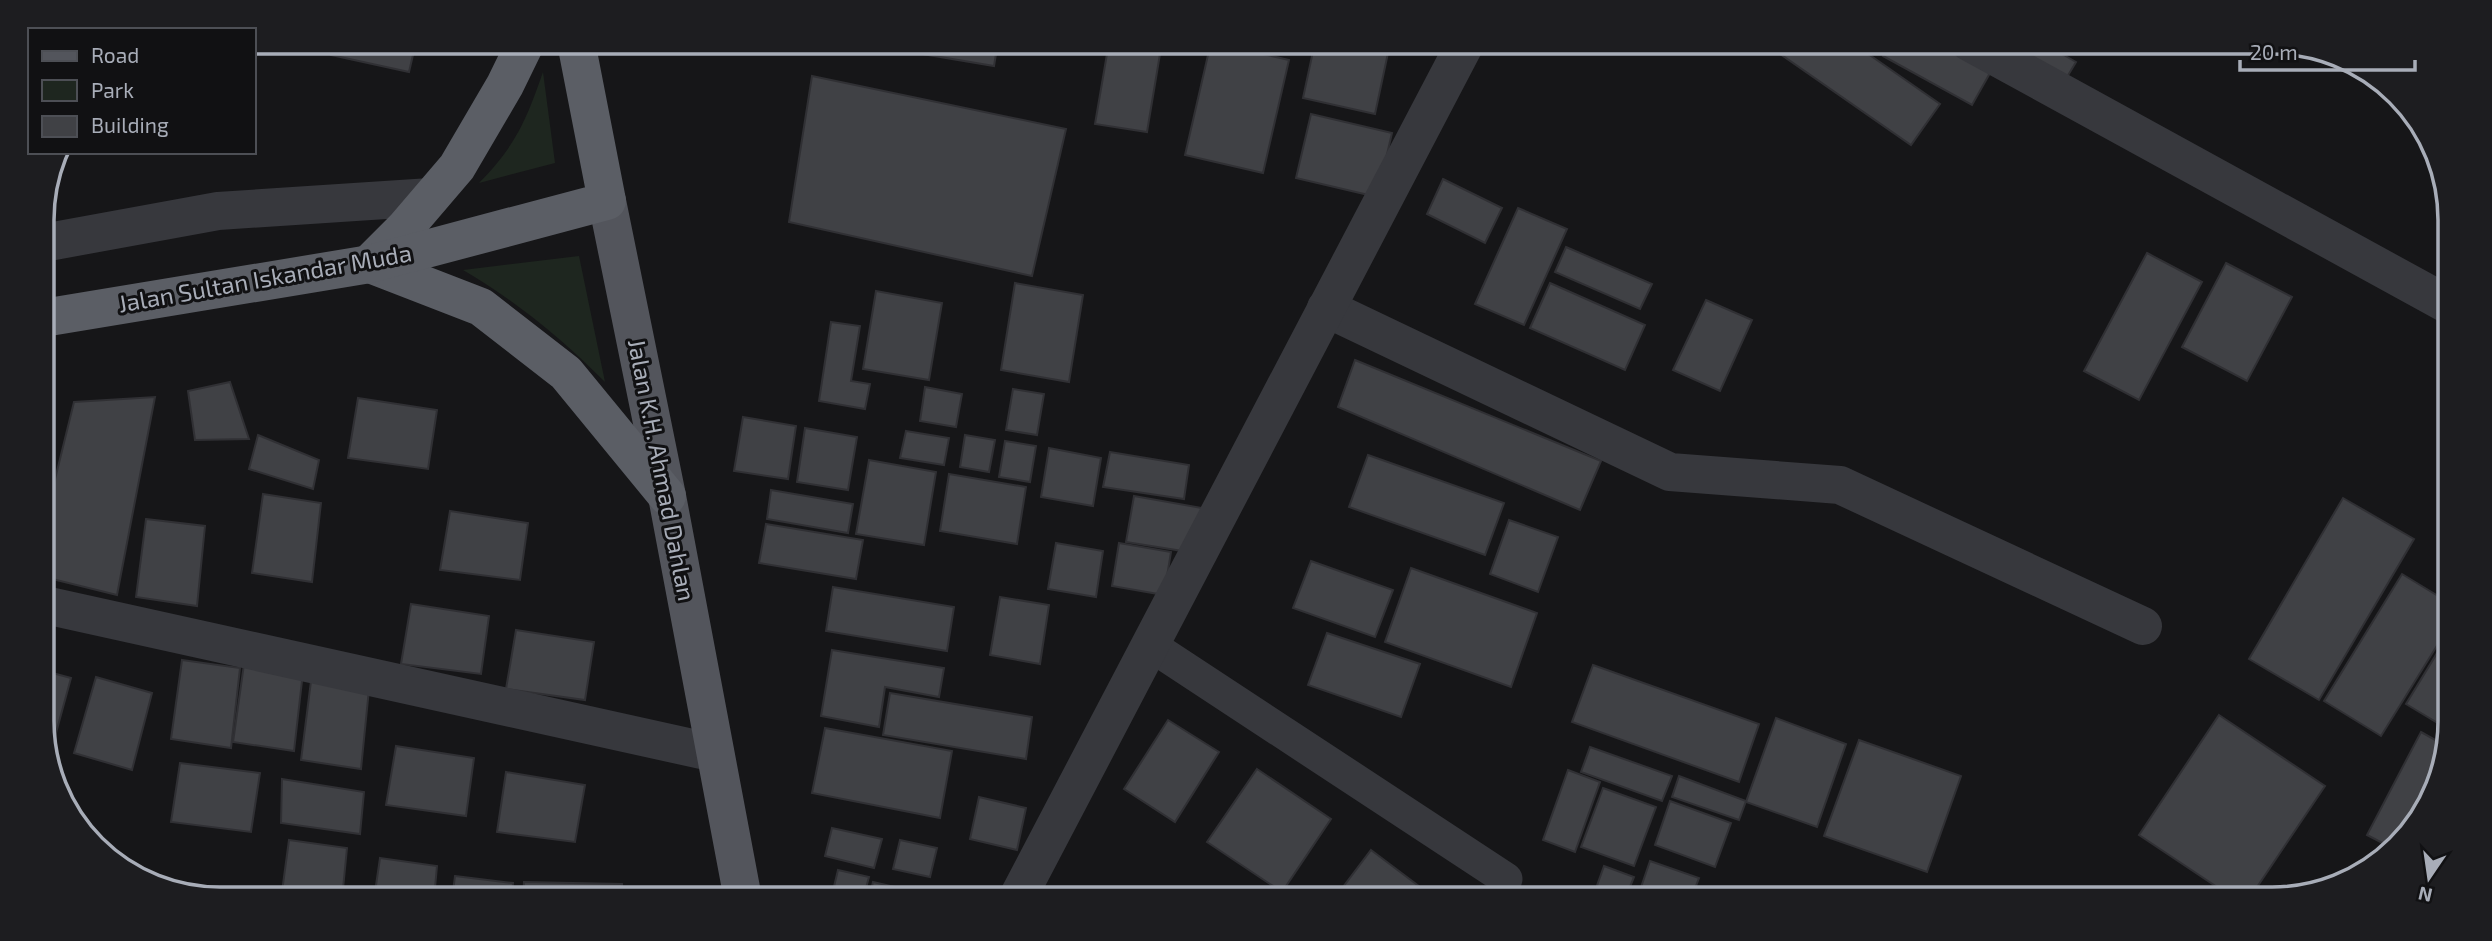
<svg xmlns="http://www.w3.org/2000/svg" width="2492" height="941" font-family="'Exo 2',sans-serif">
<rect width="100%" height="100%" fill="#161618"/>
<g fill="#1e261f">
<path d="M543 72 555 163 479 183C516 145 526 121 543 72Z"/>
<path d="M579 256 605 382C562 339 516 301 463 270Z"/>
</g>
<g fill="#404145" stroke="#303034" stroke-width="2">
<path d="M334 42H416L409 72 331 55Z"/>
<path d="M851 42H998L994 66Z"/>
<path d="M1109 42H1162L1147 132 1095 124Z"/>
<path d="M1211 42 1289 60 1263 173 1185 155Z"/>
<path d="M1315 42H1336L1388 53 1375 114 1303 98Z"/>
<path d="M1763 42H1851L1940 104 1911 145Z"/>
<path d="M1891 42H1936L1990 73 1972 105 1883 56Z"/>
<path d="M1981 42H2041L2076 62 2061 87Z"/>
<path d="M812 76 1066 129 1032 276 789 222Z"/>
<path d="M1311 114 1392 133 1377 197 1296 178Z"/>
<path d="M1443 179 1502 208 1485 243 1427 214Z"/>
<path d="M1518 208 1567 229 1524 325 1475 304Z"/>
<path d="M1566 247 1652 284 1640 309 1555 272Z"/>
<path d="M2147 253 2202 282 2139 400 2084 371Z"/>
<path d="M2226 263 2292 297 2247 381 2182 347Z"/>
<path d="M1015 283 1083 295 1069 382 1001 370Z"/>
<path d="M1550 283 1645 325 1625 370 1530 328Z"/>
<path d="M876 291 942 303 929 380 863 369Z"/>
<path d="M1706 300 1752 320 1720 391 1673 370Z"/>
<path d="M831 322 860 326 851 381 870 384 865 409 819 401Z"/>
<path d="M1355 360 1601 461 1580 510 1338 407Z"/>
<path d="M230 382 249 439 195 440 188 391Z"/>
<path d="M925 387 962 394 956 427 920 421Z"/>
<path d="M1013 389 1044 394 1037 435 1006 430Z"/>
<path d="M155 397 117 595 44 577V524L74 402Z"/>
<path d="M358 398 437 410 428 469 348 458Z"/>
<path d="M743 417 796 426 788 479 734 471Z"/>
<path d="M805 428 857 437 848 490 797 482Z"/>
<path d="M906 431 949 438 944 465 900 458Z"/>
<path d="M258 435 319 460 313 489 249 469Z"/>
<path d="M965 435 995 440 989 472 960 467Z"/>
<path d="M1005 441 1036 446 1030 482 999 477Z"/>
<path d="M1049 448 1101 458 1093 506 1041 497Z"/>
<path d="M1110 452 1189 465 1184 499 1103 487Z"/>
<path d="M1368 455 1504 503 1485 555 1349 507Z"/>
<path d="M869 460 936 472 924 545 856 534Z"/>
<path d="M949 474 1026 487 1017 544 940 531Z"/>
<path d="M771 490 853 504 848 533 767 519Z"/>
<path d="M263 494 321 503 312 582 252 573Z"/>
<path d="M1134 496 1202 508 1195 553 1126 542Z"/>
<path d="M2343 498 2414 539 2319 700 2249 659Z"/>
<path d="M450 511 528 523 520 580 440 570Z"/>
<path d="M146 519 205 526 197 606 136 597Z"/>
<path d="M1509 520 1558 537 1538 592 1490 574Z"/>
<path d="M766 524 863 540 856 579 759 563Z"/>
<path d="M1056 543 1103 551 1096 597 1048 589Z"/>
<path d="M1119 543 1171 552 1164 595 1112 586Z"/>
<path d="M1311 561 1393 590 1375 637 1293 608Z"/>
<path d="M1411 568 1537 613 1511 687 1385 642Z"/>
<path d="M2402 574 2443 599V636L2381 736 2324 701Z"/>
<path d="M833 587 954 607 947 651 826 631Z"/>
<path d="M1000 597 1049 605 1040 664 990 655Z"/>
<path d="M411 604 489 616 481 674 401 664Z"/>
<path d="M516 630 594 642 585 700 506 689Z"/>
<path d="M1327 633 1420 664 1401 717 1308 685Z"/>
<path d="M2442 645 2441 725 2406 704Z"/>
<path d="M832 650 944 668 939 697 885 687 879 727 821 716Z"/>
<path d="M182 660 240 668 231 748 171 739Z"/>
<path d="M244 664 303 672 294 751 233 742Z"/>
<path d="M1593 665 1759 724 1739 782 1572 722Z"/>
<path d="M45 671 71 678 50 755 45 754Z"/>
<path d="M96 677 152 693 132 770 74 753Z"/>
<path d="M311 681 369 689 361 769 301 760Z"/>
<path d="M890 693 1032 717 1026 759 883 735Z"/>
<path d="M2219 715 2325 786 2249 899H2235L2139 835Z"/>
<path d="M1776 718 1846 744 1817 827 1746 802Z"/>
<path d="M1168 720 1219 752 1175 822 1124 789Z"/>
<path d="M825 728 952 751 940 818 812 793Z"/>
<path d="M2421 732 2441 743V777L2390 847 2367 835Z"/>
<path d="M1859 740 1961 776 1927 872 1824 836Z"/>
<path d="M396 746 474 758 466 816 386 805Z"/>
<path d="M1590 747 1672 776 1662 801 1581 772Z"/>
<path d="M180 763 260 773 251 832 171 822Z"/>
<path d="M1257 769 1331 819 1282 892 1207 842Z"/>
<path d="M1568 770 1600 782 1575 852 1543 840Z"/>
<path d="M506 772 585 785 575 842 497 832Z"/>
<path d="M1679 776 1746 801 1739 820 1672 797Z"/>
<path d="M282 779 364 792 360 834 281 823Z"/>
<path d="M1603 788 1656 807 1634 866 1581 847Z"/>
<path d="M979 797 1026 808 1017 850 970 839Z"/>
<path d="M1670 801 1731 823 1715 867 1655 845Z"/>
<path d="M832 828 882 839 874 868 825 856Z"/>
<path d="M289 840 347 848 342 899H281Z"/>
<path d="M900 840 937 848 930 877 893 869Z"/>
<path d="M1371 850 1436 899H1334Z"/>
<path d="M380 858 437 866 434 899H374Z"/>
<path d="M1650 861 1699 878 1691 899H1637Z"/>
<path d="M1604 866 1634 877 1625 899H1608L1594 894Z"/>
<path d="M838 870 869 877 863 899H831Z"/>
<path d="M455 876 513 883 512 899H452Z"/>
<path d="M524 882 622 884 624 899H523Z"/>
<path d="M873 882 908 890 906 899H869Z"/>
<path d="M916 887 965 898V899H913Z"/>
</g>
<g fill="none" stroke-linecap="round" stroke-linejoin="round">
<path stroke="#37383d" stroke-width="33" d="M1150 645 1506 879"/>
<g stroke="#37383d" stroke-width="38">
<path d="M1969 42 2447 304"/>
<path d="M43 243 218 211 431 197"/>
<path d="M1326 308 1670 472 1840 485 2143 626"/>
<path d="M45 605 715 753"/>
<path d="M1017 899 1466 42"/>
</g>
<path stroke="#53555c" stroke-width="38" d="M607 201 667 496 743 899"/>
<g stroke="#5b5e65" stroke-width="38">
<path d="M371 262 404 229 457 167 505 85 526 42"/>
<path d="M370 264 481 307 566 373 667 496"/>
<path d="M43 318 370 264 607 201 576 42"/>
</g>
</g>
<g text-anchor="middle" stroke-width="6" stroke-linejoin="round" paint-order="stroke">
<g font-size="24" fill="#a8adb8" stroke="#111113">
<text transform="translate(265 279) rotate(-10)" y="8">Jalan Sultan Iskandar Muda</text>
<text transform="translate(661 470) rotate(79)" y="8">Jalan K.H. Ahmad Dahlan</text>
</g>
</g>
<path d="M0 0H2492V941H0ZM220 54H2272A166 166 0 0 1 2438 220V721A166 166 0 0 1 2272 887H220A166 166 0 0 1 54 721V220A166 166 0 0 1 220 54Z" fill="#1d1d20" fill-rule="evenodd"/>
<path fill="none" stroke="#a8adb8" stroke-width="3.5" d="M220 54H2272A166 166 0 0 1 2438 220V721A166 166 0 0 1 2272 887H220A166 166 0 0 1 54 721V220A166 166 0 0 1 220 54Z"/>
<rect x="28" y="28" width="228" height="126" fill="#111113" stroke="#4d4f55" stroke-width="2"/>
<rect x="42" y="51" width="35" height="10" fill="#53555c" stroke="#4d4f55" stroke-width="2"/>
<text x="91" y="63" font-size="21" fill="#a8adb8">Road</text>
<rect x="42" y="80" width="35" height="21" fill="#1e261f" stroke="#4d4f55" stroke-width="2"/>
<text x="91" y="98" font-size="21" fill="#a8adb8">Park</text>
<rect x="42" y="116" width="35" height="21" fill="#404145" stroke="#4d4f55" stroke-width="2"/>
<text x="91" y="133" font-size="21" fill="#a8adb8">Building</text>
<g transform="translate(2429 878) rotate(193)" stroke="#111113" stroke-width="5" paint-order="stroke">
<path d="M0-5L12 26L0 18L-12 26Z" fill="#a8adb8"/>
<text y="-10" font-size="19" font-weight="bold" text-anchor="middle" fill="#a8adb8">N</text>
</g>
<path d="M2240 60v10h175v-10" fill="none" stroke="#a8adb8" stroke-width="3.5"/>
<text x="2250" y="60" font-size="21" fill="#a8adb8" stroke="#111113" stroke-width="5" paint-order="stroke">20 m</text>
</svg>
